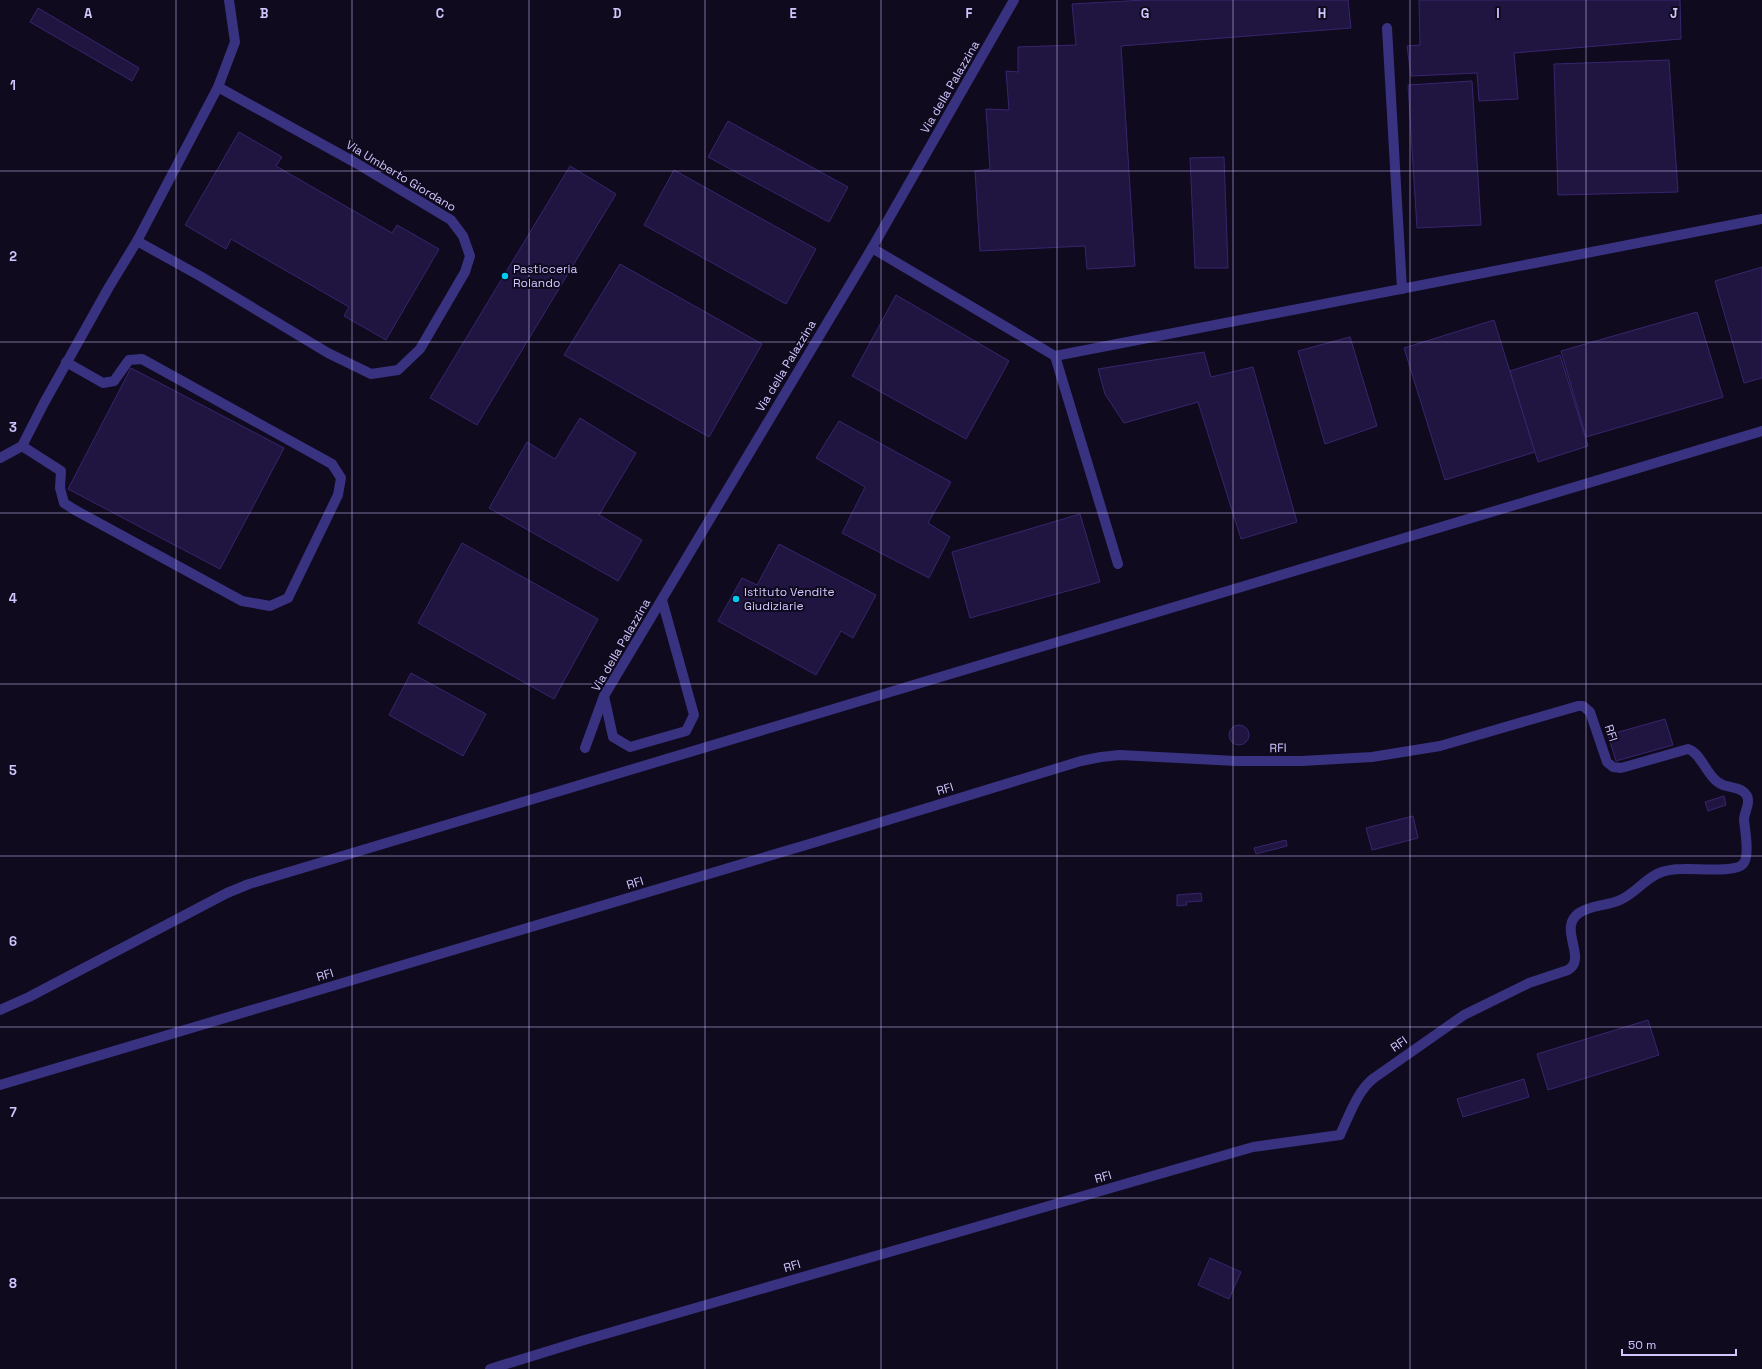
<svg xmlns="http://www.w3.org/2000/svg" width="1762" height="1369" font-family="'Space Grotesk',sans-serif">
<rect width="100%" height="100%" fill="#0f0a1e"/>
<g fill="#201540" stroke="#38256e">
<path d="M1145 0H1348L1351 28 1121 46 1135 266 1087 269 1085 246 980 251 975 171 990 169 986 109 1009 110 1006 71 1018 72V47L1076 45 1072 4Z"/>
<path d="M1419 0H1680L1681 39 1514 53 1518 99 1479 101 1477 73 1411 76 1407 46 1420 45Z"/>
<path d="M38 8 139 68 132 81 30 22Z"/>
<path d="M1669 60 1678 192 1558 195 1554 64Z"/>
<path d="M1472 81 1481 225 1417 228 1408 85Z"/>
<path d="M728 121 848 187 829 222 708 157Z"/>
<path d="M239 132 282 157 276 166 392 233 397 225 439 249 386 340 344 316 349 307 231 239 226 249 185 225Z"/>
<path d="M1224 157 1228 268H1195L1190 158Z"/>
<path d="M570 166 616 194 477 425 430 398Z"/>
<path d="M674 170 816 249 786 304 644 225Z"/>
<path d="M620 264 762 344 709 437 564 355Z"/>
<path d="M1762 267V378L1744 383 1715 281Z"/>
<path d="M896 295 1009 361 966 439 852 376Z"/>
<path d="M1697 312 1723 397 1586 437 1561 351Z"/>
<path d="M1494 320 1535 452 1445 480 1404 348Z"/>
<path d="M1350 337 1377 426 1325 444 1298 351Z"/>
<path d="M1204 352 1211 377 1253 367 1297 522 1241 539 1198 402 1124 423 1105 394 1098 369Z"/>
<path d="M1560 355 1588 446 1538 462 1510 371Z"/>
<path d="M131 368 284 448 220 569 68 489Z"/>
<path d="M580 418 636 453 599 515 642 540 618 581 489 508 527 442 555 459Z"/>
<path d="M839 421 951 482 928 523 950 537 929 578 842 533 865 487 816 458Z"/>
<path d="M1080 514 1100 582 970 618 952 552Z"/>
<path d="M462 543 598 619 554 699 418 623Z"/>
<path d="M779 544 876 595 853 638 841 631 816 675 718 621 742 578 757 585Z"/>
<path d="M411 673 486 714 463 756 389 715Z"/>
<path d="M1665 719 1673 745 1616 761 1608 735Z"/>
<circle cx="1239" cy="735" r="10"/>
<path d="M1724 796 1726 805 1708 811 1705 802Z"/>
<path d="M1413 816 1418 838 1372 850 1366 828Z"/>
<path d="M1286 840 1287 846 1256 854 1254 848Z"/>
<path d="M1201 893 1202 901 1186 902 1187 905 1177 906V895Z"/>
<path d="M1648 1020 1659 1055 1548 1090 1537 1054Z"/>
<path d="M1524 1079 1529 1097 1463 1117 1457 1099Z"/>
<path d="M1210 1258 1241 1272 1229 1299 1198 1285Z"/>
</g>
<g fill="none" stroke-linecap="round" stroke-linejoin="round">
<g stroke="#393281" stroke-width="10">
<path d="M1387 28 1402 289"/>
<path d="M137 241 200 276 328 353 371 374 398 370 420 349 465 272 470 256 463 236 451 220 356 163 218 87"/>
<path d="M872 248 1055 356 1762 219"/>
<path d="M1055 356 1118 564"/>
<path d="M22 446 61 471 60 488 64 503 75 510 242 601 270 606 288 598 338 495 341 478 332 464 142 359 129 360 114 381 103 383 66 362"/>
<path d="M0 458 22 446 44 403 109 287 137 241 218 87 235 42 229 0"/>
<path d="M604 696 613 737 630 747 686 731 694 715 662 600"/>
<path d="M585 748 604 696 872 248 1014 0"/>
<path d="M0 1010 29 997 227 893 249 884 1762 431"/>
<path d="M0 1085 816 842 1081 761 1101 757 1120 755 1236 761H1302L1372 757 1440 746 1578 706H1583L1590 712 1607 762 1613 767 1621 768 1688 749C1702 753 1707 779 1723 785 1732 788 1749 788 1748 802 1748 808 1744 813 1744 820 1745 830 1750 857 1743 864 1736 873 1696 868 1684 869 1675 869 1665 870 1657 874 1643 881 1634 894 1620 900 1607 906 1591 905 1579 913 1557 928 1588 958 1568 970L1529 983 1464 1015 1374 1078C1357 1091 1349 1116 1340 1135L1253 1147 581 1341 490 1369"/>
</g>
</g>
<path fill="none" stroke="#d1c7ff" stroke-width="1" stroke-opacity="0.55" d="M176 0V1369M352 0V1369M529 0V1369M705 0V1369M881 0V1369M1057 0V1369M1233 0V1369M1410 0V1369M1586 0V1369M0 171H1762M0 342H1762M0 513H1762M0 684H1762M0 856H1762M0 1027H1762M0 1198H1762"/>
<g fill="#00ccf2" stroke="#0f0a1e" stroke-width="1.5">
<circle cx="505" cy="276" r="4"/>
<circle cx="736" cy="599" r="4"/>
</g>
<g text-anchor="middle" stroke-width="4" stroke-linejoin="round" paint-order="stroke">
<g font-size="12" fill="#d1c7ff" stroke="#0f0a1e">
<text transform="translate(950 87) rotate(-60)" y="4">Via della Palazzina</text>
<text transform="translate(401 176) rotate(31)" y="4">Via Umberto Giordano</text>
<text transform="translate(786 366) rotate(-59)" y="4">Via della Palazzina</text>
<text transform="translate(621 645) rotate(-60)" y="4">Via della Palazzina</text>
<text transform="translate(1611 733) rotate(71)" y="4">RFI</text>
<text transform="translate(1278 748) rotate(-1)" y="4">RFI</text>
<text transform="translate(945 789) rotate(-17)" y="4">RFI</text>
<text transform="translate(635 883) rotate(-17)" y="4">RFI</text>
<text transform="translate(325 975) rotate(-17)" y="4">RFI</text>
<text transform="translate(1399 1044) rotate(-35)" y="4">RFI</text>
<text transform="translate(1103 1177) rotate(-16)" y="4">RFI</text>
<text transform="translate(792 1266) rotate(-16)" y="4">RFI</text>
</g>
<g font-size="12" fill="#d1c7ff" stroke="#0f0a1e" text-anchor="start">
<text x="513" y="273">Pasticceria<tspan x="513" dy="14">Rolando</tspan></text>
<text x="744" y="596">Istituto Vendite<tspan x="744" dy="14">Giudiziarie</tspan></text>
</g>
</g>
<g font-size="13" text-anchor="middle" font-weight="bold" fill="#d1c7ff" stroke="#0f0a1e" stroke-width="4" stroke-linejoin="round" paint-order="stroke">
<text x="88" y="18">A</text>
<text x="264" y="18">B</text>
<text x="440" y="18">C</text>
<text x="617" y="18">D</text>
<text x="793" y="18">E</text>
<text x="969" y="18">F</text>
<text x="1145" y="18">G</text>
<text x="1322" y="18">H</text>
<text x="1498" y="18">I</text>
<text x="1674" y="18">J</text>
<text x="13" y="90">1</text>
<text x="13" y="261">2</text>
<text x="13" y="432">3</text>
<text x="13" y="603">4</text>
<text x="13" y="775">5</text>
<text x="13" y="946">6</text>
<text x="13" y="1117">7</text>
<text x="13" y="1288">8</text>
</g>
<path d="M1622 1349v6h114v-6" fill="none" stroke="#d1c7ff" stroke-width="2"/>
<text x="1628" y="1349" font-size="12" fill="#d1c7ff" stroke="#0f0a1e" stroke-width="3" paint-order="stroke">50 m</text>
</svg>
